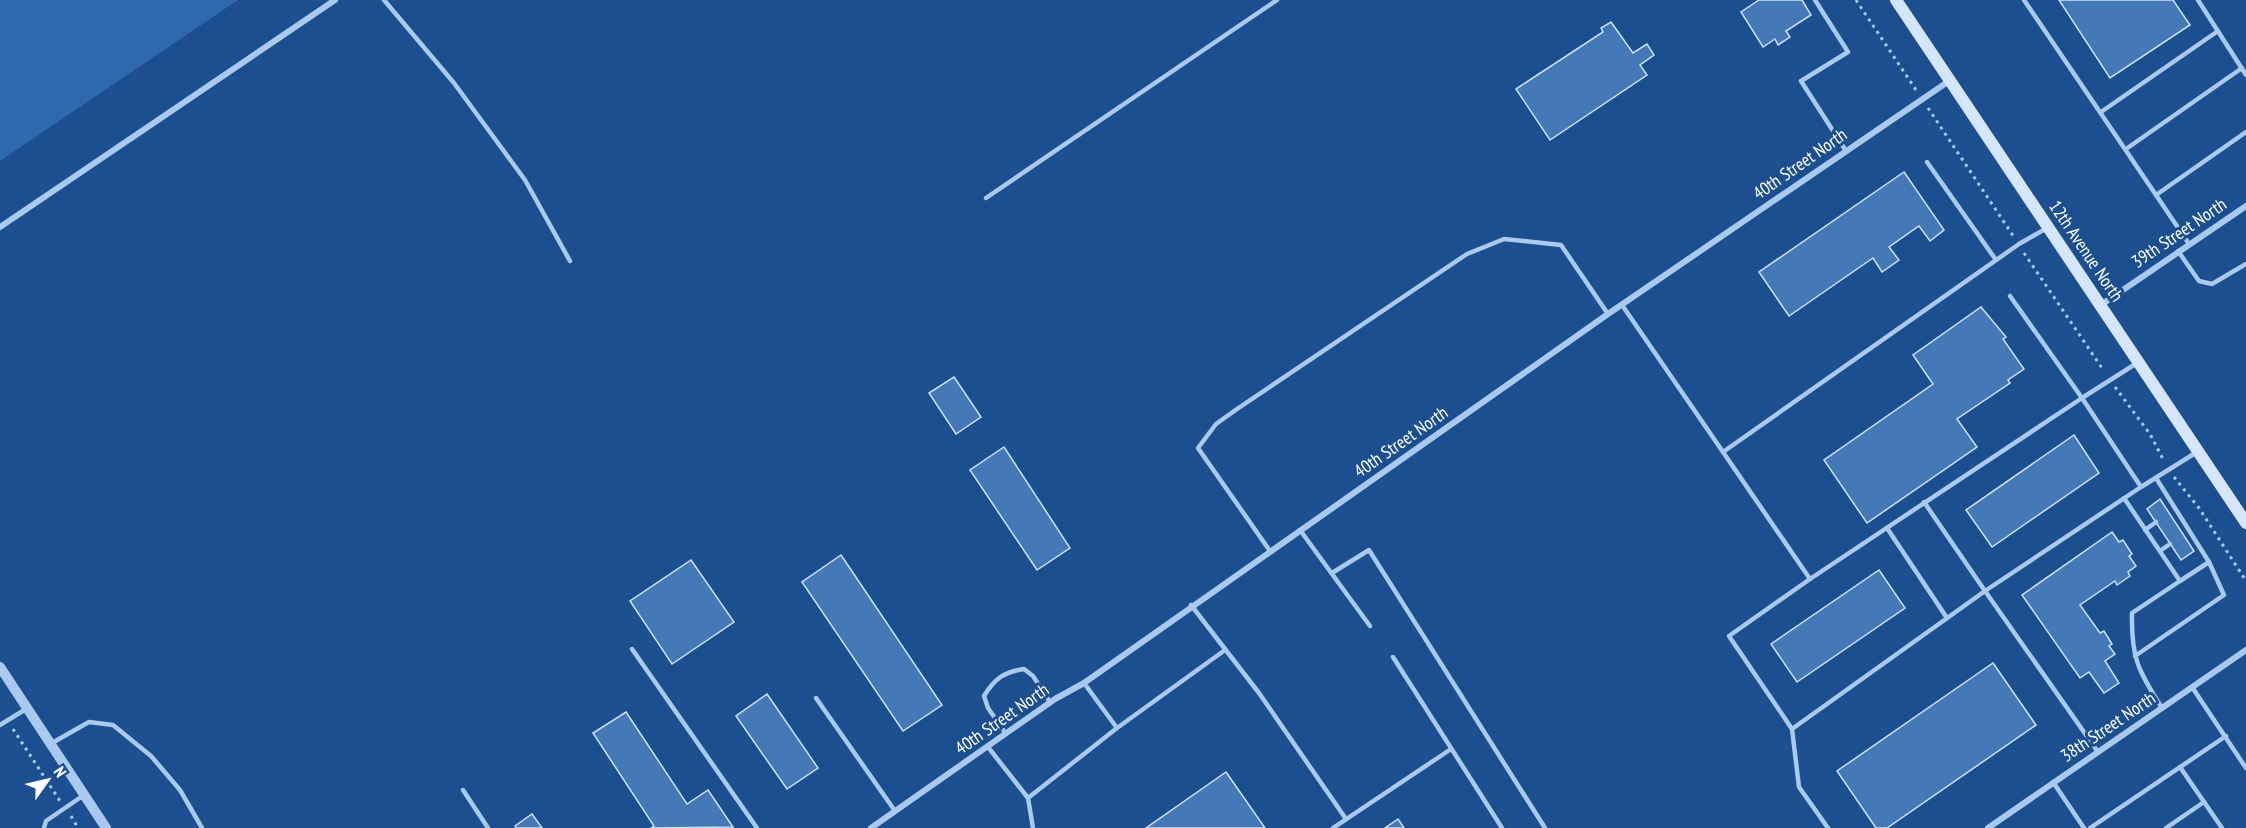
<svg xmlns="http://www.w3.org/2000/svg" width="2246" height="828" font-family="'PT Sans Narrow',sans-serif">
<rect width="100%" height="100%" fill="#1b4f8f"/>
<path fill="#2e69ad" d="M0 0H238L0 161Z"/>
<g fill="#4478b7" stroke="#cfe3fa" stroke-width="1.5">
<path d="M1759 0H1802L1811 15 1786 31 1790 37 1778 45 1775 39 1763 47 1741 12Z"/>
<path d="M2059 0H2173L2190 25 2110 78Z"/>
<path d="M1611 22 1633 53 1647 44 1654 55 1640 65 1647 75 1550 140 1516 89 1603 32 1601 28Z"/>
<path d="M1904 172 1944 230 1930 241 1919 226 1889 247 1899 260 1882 272 1873 258 1789 316 1759 272Z"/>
<path d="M1981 307 2006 337 2003 339 2024 369 2008 380 2010 383 1957 419 1977 447 1867 523 1824 460 1933 384 1913 355Z"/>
<path d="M954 377 981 417 956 434 929 393Z"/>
<path d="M2074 435 2099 473 1992 547 1966 510Z"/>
<path d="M1004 447 1070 548 1037 570 970 470Z"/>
<path d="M2160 499 2194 551 2181 560 2147 509Z"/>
<path d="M2112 532 2119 542 2123 540 2132 554 2129 556 2136 566 2128 572 2130 576 2117 585 2115 581 2080 605 2100 633 2104 631 2112 644 2109 646 2115 654 2105 661 2119 683 2104 693 2089 672 2080 678 2022 595Z"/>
<path d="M841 555 942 705 903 731 802 582Z"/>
<path d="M691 560 734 622 672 664 630 601Z"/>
<path d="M1879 570 1905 608 1797 682 1771 644Z"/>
<path d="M1993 663 2036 725 1887 828H1876L1837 771Z"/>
<path d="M767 694 818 768 787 789 736 716Z"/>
<path d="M626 712 687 804 708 790 733 827 651 828 654 826 593 733Z"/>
<path d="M1226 772 1265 828H1146Z"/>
<path d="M532 814 542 828H516L515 826Z"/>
<path d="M1398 819 1404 828H1385Z"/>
</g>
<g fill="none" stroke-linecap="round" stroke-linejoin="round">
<g stroke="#a9c9ee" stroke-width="3" stroke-dasharray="3 4.5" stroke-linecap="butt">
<path d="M1856 0 1916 90"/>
<path d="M1928 108 2014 237"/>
<path d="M2024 253 2104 371"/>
<path d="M2115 387 2150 434 2164 461"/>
<path d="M2174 477 2199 508 2246 581"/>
<path d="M13 729 60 801"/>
<path d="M71 816 78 828"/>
</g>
<g stroke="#a9c9ee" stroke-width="4.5">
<path d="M384 0 454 83 525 180 570 261"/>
<path d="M1815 0 1848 52 1801 81 1846 151"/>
<path d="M2024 0 2156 195 2246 132"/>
<path d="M2198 0 2246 75"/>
<path d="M2101 112 2218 31"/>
<path d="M2126 149 2242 68"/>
<path d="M1927 162 1996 260"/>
<path d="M2156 195 2189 244"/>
<path d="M986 198 1277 0"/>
<path d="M2178 251 2199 281 2212 284 2246 264"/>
<path d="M1622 305 1723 452 2019 244 2047 228"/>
<path d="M2137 363 2082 398 2141 487 2197 452"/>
<path d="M1723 452 1810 579"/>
<path d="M2124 498 2180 581 2132 613C2131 658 2138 670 2162 708"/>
<path d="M1924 502 1985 591 2141 487"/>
<path d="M1887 528 1947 618"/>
<path d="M1300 530 1370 626"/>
<path d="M2145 530 2156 522"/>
<path d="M1270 551 1198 448 1216 424 1237 409 1467 254 1504 239 1561 245 1608 314"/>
<path d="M2160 551 2170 544"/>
<path d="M1332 573 1369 550 1545 828"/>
<path d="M2180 581 2209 562"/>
<path d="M1191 605 1259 693 1346 819"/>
<path d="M632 649 757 828"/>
<path d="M2135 656 2224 595 2209 562 2156 478"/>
<path d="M1393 657 1502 828"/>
<path d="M2192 687 2246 768"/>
<path d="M816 698 895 811"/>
<path d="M0 725 26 709"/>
<path d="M1117 728 1225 650"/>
<path d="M1792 729 1729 636 1810 579 2082 398 2010 296"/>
<path d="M1006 734 988 708 984 696C995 678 1004 672 1024 669L1033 676 1050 702"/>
<path d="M52 743 89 722 113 725 151 756 180 790 202 828"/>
<path d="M988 747 1028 798 1117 728 1084 683"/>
<path d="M2180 767 2222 828"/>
<path d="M2053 782 2084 828"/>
<path d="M463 790 488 828"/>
<path d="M1028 798 1033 828"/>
<path d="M44 828 46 821 84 795"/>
<path d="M1333 828 1451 749"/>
<path d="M1828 828 1799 787 1792 729 1985 591 2098 752"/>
<path d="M2090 828 2226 736"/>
<path d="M2166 828 2204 802"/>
</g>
<g stroke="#a9c9ee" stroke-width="6">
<path d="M0 227 335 0"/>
<path d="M2101 305 2246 206"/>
<path d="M871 828 1055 699 1084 683 1608 314 1949 81"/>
<path d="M1988 828 2246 650"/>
</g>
<path stroke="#a9c9ee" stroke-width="10" d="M0 667 106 828"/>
<path stroke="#d6e6fa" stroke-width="12" d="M1896 0 2246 523"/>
</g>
<g text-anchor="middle" stroke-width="6" stroke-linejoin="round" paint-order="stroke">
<g font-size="18" fill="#fff" stroke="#1b4f8f">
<text transform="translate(1800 164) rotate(-35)" y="6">40th Street North</text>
<text transform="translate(2179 233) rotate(-34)" y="6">39th Street North</text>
<text transform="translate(2086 251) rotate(56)" y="6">12th Avenue North</text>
<text transform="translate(1401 442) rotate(-35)" y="6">40th Street North</text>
<text transform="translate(1002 719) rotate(-35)" y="6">40th Street North</text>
<text transform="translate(2108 727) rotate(-34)" y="6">38th Street North</text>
</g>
</g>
<g transform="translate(48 780) rotate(56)" stroke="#1b4f8f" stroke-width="4.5" paint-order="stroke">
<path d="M0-4.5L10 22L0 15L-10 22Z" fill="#ffffff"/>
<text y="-9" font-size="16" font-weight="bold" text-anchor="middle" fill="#ffffff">N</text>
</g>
</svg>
